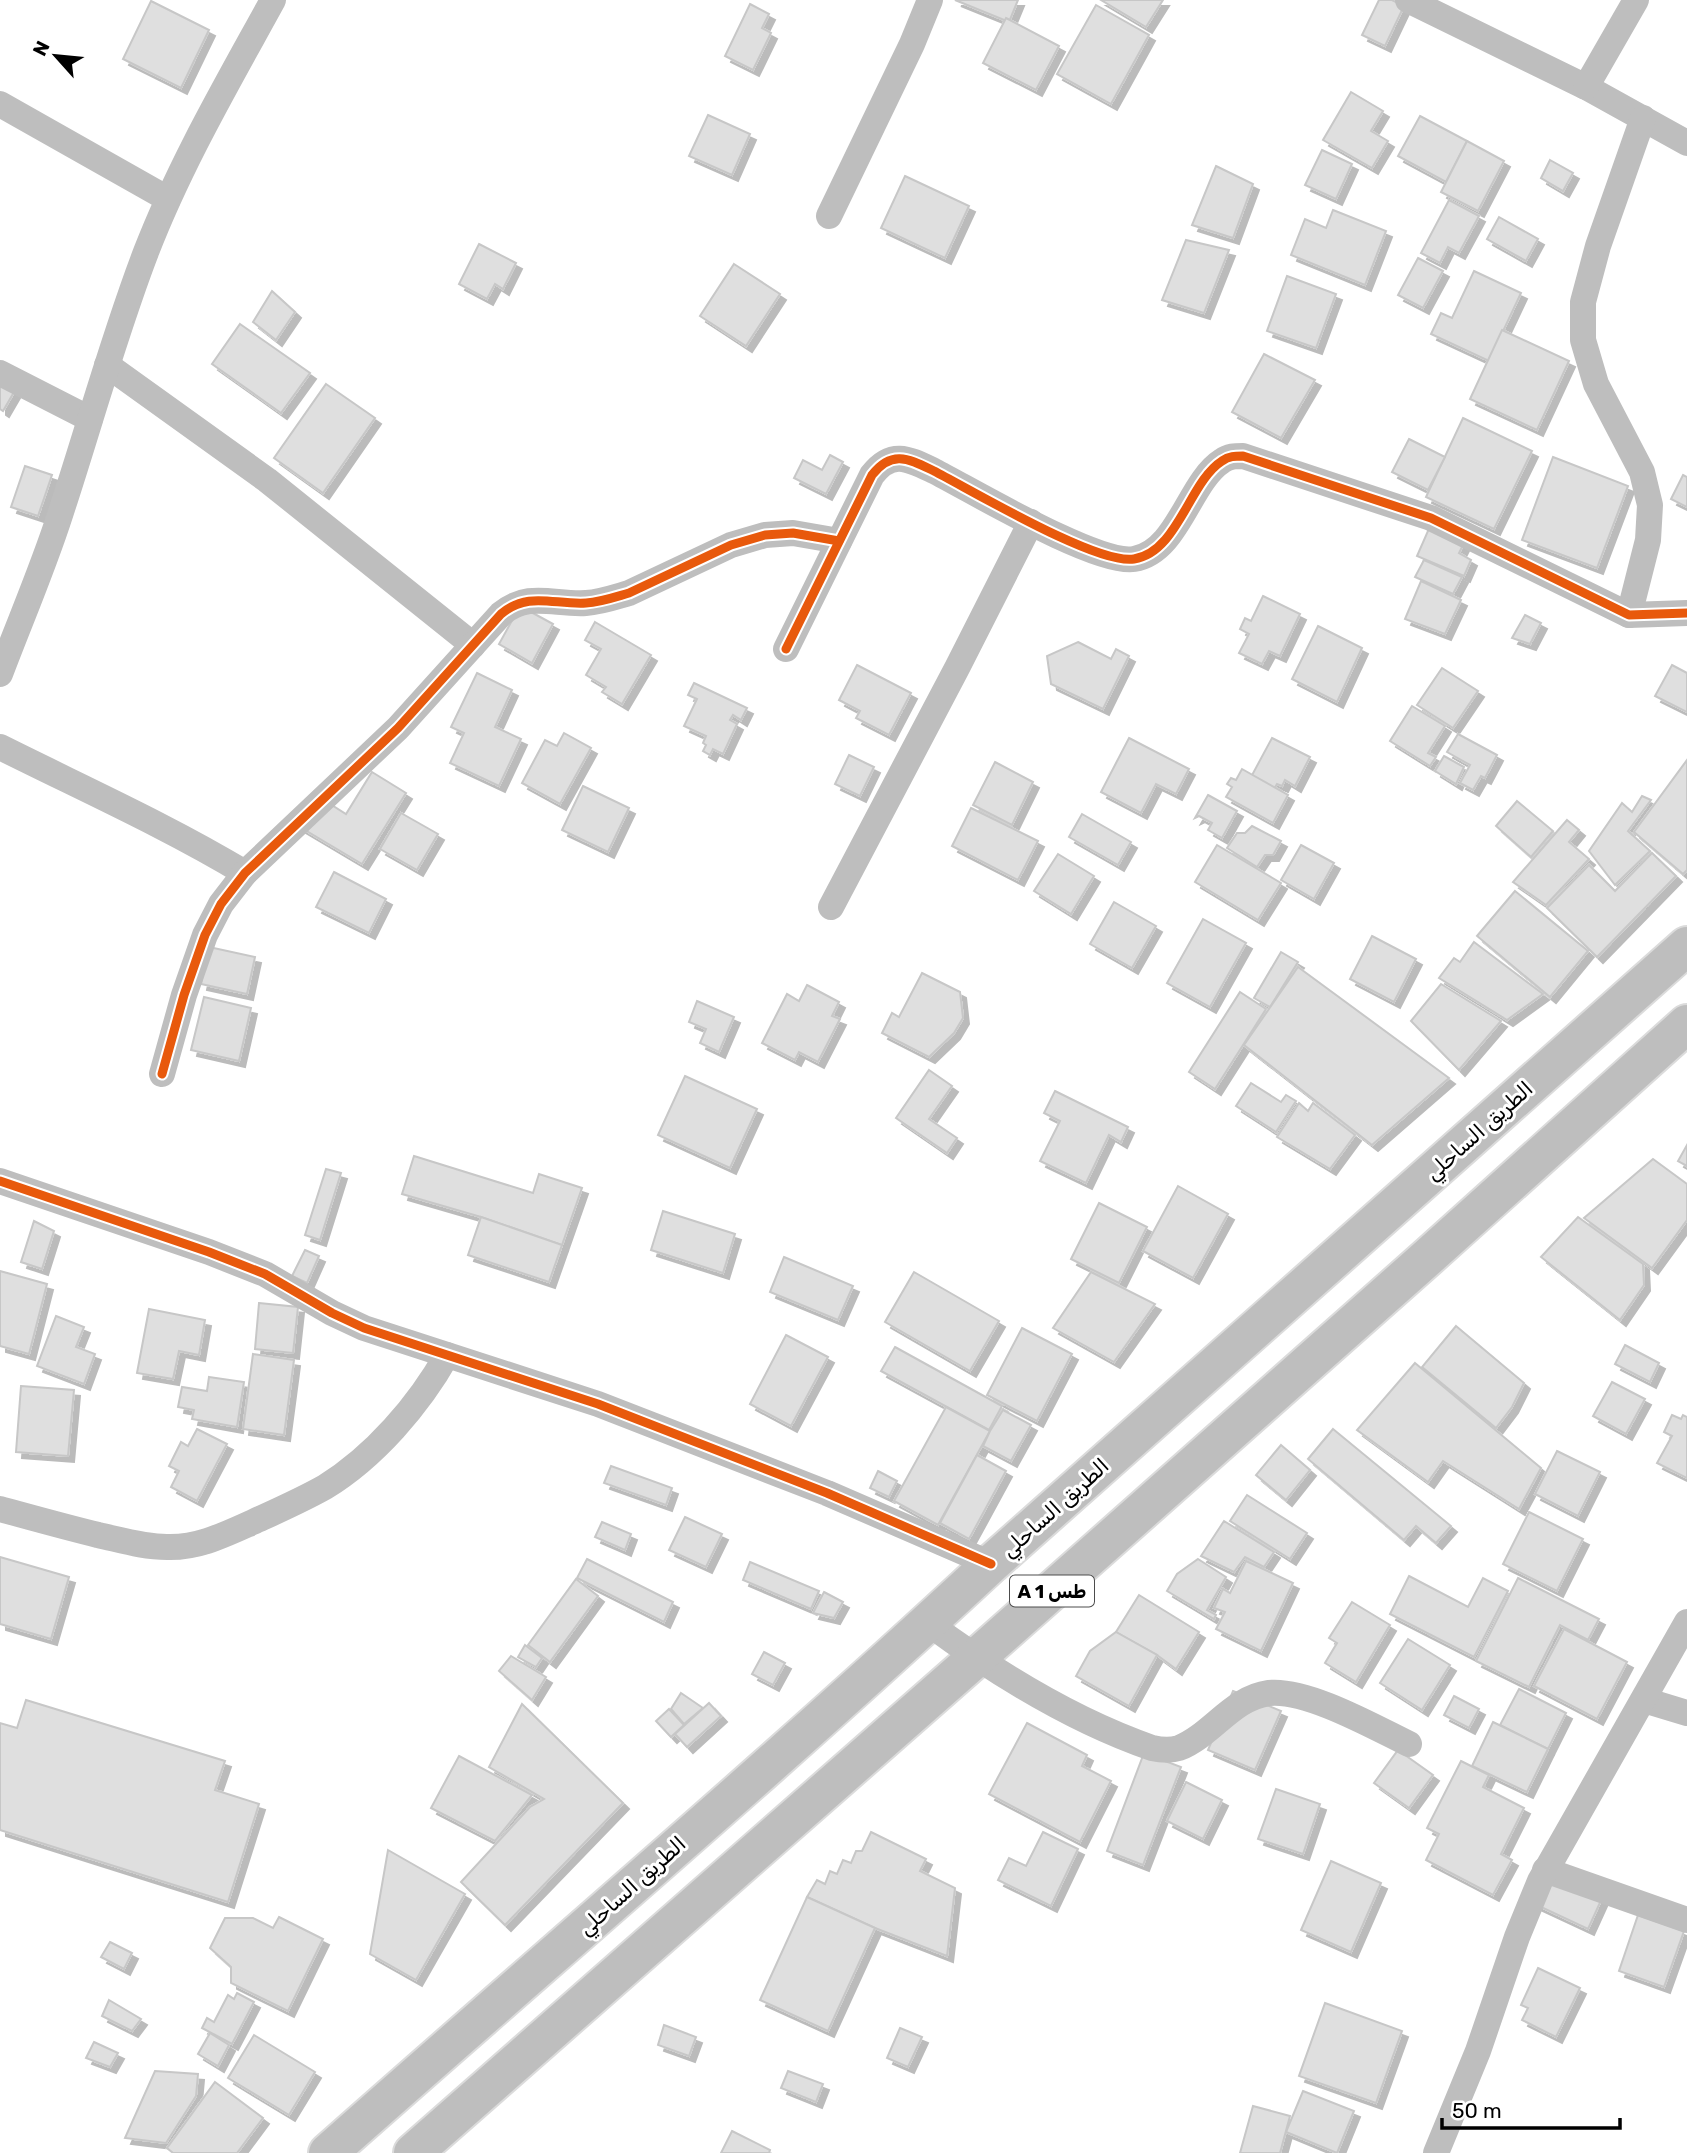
<svg xmlns="http://www.w3.org/2000/svg" width="1687" height="2153" font-family="Rubik,'Noto Sans Arabic',sans-serif">
<defs>
<filter id="shadow"><feDropShadow dx="6" dy="6" stdDeviation="0" flood-color="#0004"/></filter>
</defs>
<rect width="100%" height="100%" fill="#fff"/>
<g fill="#dfdfdf" stroke="#c7c7c7" stroke-width="2" filter="url(#shadow)">
<path d="M955 0H1018L1009 22Z"/>
<path d="M1101 0H1163L1146 27Z"/>
<path d="M1379 0H1392L1404 6 1385 46 1362 35Z"/>
<path d="M151 1 209 30 181 88 123 59Z"/>
<path d="M750 4 769 14 762 28 771 33 753 70 725 56Z"/>
<path d="M1096 5 1149 35 1111 104 1057 74Z"/>
<path d="M1006 18 1059 46 1036 90 983 63Z"/>
<path d="M1351 92 1383 111 1371 131 1388 141 1372 168 1323 140Z"/>
<path d="M708 115 750 134 732 175 689 156Z"/>
<path d="M1420 116 1467 141 1446 182 1398 156Z"/>
<path d="M1467 141 1504 161 1478 211 1441 192Z"/>
<path d="M1322 150 1352 164 1336 199 1305 185Z"/>
<path d="M1550 160 1573 173 1563 191 1541 178Z"/>
<path d="M1216 166 1253 184 1233 238 1192 225Z"/>
<path d="M905 176 969 206 945 258 881 228Z"/>
<path d="M1449 200 1479 216 1459 253 1448 247 1440 263 1421 253Z"/>
<path d="M1333 210 1386 231 1365 285 1291 255 1305 219 1326 228Z"/>
<path d="M1499 217 1538 239 1526 261 1487 239Z"/>
<path d="M1186 240 1229 250 1204 313 1162 300Z"/>
<path d="M479 244 516 263 503 289 495 284 487 299 459 284Z"/>
<path d="M1418 258 1443 271 1423 308 1398 295Z"/>
<path d="M734 264 780 294 746 346 700 316Z"/>
<path d="M1474 271 1521 293 1489 361 1431 334 1441 313 1452 318Z"/>
<path d="M1287 276 1336 294 1316 348 1267 331Z"/>
<path d="M272 291 295 312 276 340 253 322Z"/>
<path d="M240 324 310 373 281 413 212 364Z"/>
<path d="M1502 330 1569 361 1537 430 1470 399Z"/>
<path d="M1264 354 1315 380 1281 438 1232 412Z"/>
<path d="M0 384 14 392 3 411 0 409Z"/>
<path d="M326 384 375 418 323 493 274 458Z"/>
<path d="M1463 418 1532 451 1494 529 1426 497Z"/>
<path d="M1409 439 1445 457 1428 490 1392 472Z"/>
<path d="M830 455 843 462 826 494 794 478 803 460 822 470Z"/>
<path d="M1553 457 1628 486 1597 568 1522 540Z"/>
<path d="M25 466 52 475 38 516 11 507Z"/>
<path d="M1683 475 1687 477V507L1671 499Z"/>
<path d="M1431 524 1465 541 1459 553 1471 560 1464 576 1417 556Z"/>
<path d="M1424 560 1462 577 1453 594 1415 577Z"/>
<path d="M1421 581 1461 600 1445 634 1405 619Z"/>
<path d="M1263 596 1300 614 1280 656 1269 651 1262 664 1239 653 1249 634 1240 629 1245 618 1251 621Z"/>
<path d="M520 606 553 624 532 663 499 644Z"/>
<path d="M1525 615 1541 623 1530 644 1512 638Z"/>
<path d="M595 622 651 655 622 704 602 692 606 687 586 675 601 649 585 640Z"/>
<path d="M1318 626 1362 648 1337 702 1292 679Z"/>
<path d="M1078 642 1111 659 1116 649 1129 656 1103 709 1051 684 1047 656Z"/>
<path d="M857 665 911 693 889 735 856 718 860 711 839 700Z"/>
<path d="M1672 665 1687 673V712L1655 696Z"/>
<path d="M1442 668 1478 691 1453 728 1417 705Z"/>
<path d="M477 673 512 690 495 727 521 739 499 786 450 763 464 733 451 727Z"/>
<path d="M694 683 747 708 741 720 733 715 730 720 737 724 723 754 713 749 710 755 703 751 706 745 703 743 706 736 684 726 697 699 688 695Z"/>
<path d="M1412 706 1445 726 1428 753 1436 757 1430 766 1390 741Z"/>
<path d="M564 733 591 748 560 804 522 783 545 740 557 746Z"/>
<path d="M1458 734 1497 755 1485 778 1481 776 1473 790 1460 783 1470 765 1447 752Z"/>
<path d="M1129 738 1189 769 1176 794 1156 784 1141 813 1101 792Z"/>
<path d="M1272 738 1310 757 1295 786 1285 780 1282 786 1277 784 1274 789 1251 777Z"/>
<path d="M849 755 874 767 860 796 835 784Z"/>
<path d="M1444 756 1464 767 1456 784 1435 771Z"/>
<path d="M1687 760V870L1683 874 1634 832Z"/>
<path d="M995 762 1033 782 1012 825 973 805Z"/>
<path d="M1242 769 1288 795 1273 823 1226 797 1232 787 1227 784 1231 778 1236 780Z"/>
<path d="M372 772 406 793 362 864 300 827 327 802 346 814Z"/>
<path d="M583 786 629 808 608 852 562 830Z"/>
<path d="M1208 795 1237 811 1222 838 1208 830 1212 823 1199 816 1195 818Z"/>
<path d="M1642 796 1651 800 1628 831 1650 851 1615 885 1589 851 1622 803 1632 812Z"/>
<path d="M1517 801 1553 831 1531 857 1496 826Z"/>
<path d="M971 808 1038 841 1018 880 952 846Z"/>
<path d="M401 813 438 834 417 870 380 849Z"/>
<path d="M1082 814 1131 842 1118 865 1069 837Z"/>
<path d="M1567 820 1579 830 1569 842 1589 859 1546 905 1513 882Z"/>
<path d="M1252 826 1281 841 1273 855H1265L1257 867 1227 848 1237 833H1245Z"/>
<path d="M1217 845 1281 883 1258 920 1195 882Z"/>
<path d="M1301 845 1334 863 1314 899 1281 880Z"/>
<path d="M1652 853 1676 876 1597 957 1547 908 1589 865 1615 891Z"/>
<path d="M1058 854 1094 876 1071 914 1034 891Z"/>
<path d="M334 872 386 899 369 933 316 907Z"/>
<path d="M1515 891 1588 951 1550 997 1477 936Z"/>
<path d="M1114 902 1156 926 1132 968 1090 944Z"/>
<path d="M1203 919 1246 943 1210 1007 1167 983Z"/>
<path d="M1372 936 1416 959 1394 1002 1350 979Z"/>
<path d="M1474 942 1543 994 1507 1020 1439 978 1454 958 1460 962Z"/>
<path d="M209 947 255 957 247 994 201 984Z"/>
<path d="M1281 952 1298 962 1270 1007 1254 998Z"/>
<path d="M1298 967 1449 1078 1372 1145 1244 1045Z"/>
<path d="M922 973 960 992 963 1018 954 1033 929 1057 882 1033 892 1013 899 1017Z"/>
<path d="M1441 984 1501 1021 1459 1070 1411 1021Z"/>
<path d="M807 985 839 1002 832 1016 840 1019 818 1062 799 1052 795 1060 762 1043 787 994 799 1001Z"/>
<path d="M1240 992 1266 1009 1215 1089 1189 1072Z"/>
<path d="M204 997 251 1008 239 1061 191 1050Z"/>
<path d="M697 1001 734 1017 719 1052 700 1043 706 1029 689 1022Z"/>
<path d="M929 1070 952 1086 929 1119 957 1138 947 1153 896 1118Z"/>
<path d="M685 1076 757 1109 730 1168 658 1135Z"/>
<path d="M1251 1083 1281 1102 1286 1095 1296 1101 1276 1132 1236 1106Z"/>
<path d="M1055 1091 1128 1127 1121 1142 1109 1135 1086 1183 1040 1161 1060 1121 1044 1113Z"/>
<path d="M1299 1103 1308 1111 1313 1103 1355 1135 1330 1169 1277 1137Z"/>
<path d="M1687 1145V1166L1678 1161Z"/>
<path d="M414 1156 533 1193 539 1174 582 1188 562 1245 481 1217 402 1194Z"/>
<path d="M1653 1159 1687 1184V1220L1652 1268 1584 1218Z"/>
<path d="M326 1169 341 1173 320 1240 305 1235Z"/>
<path d="M1178 1186 1228 1214 1193 1278 1143 1251Z"/>
<path d="M1099 1203 1147 1227 1119 1283 1071 1259Z"/>
<path d="M663 1211 735 1234 723 1273 651 1250Z"/>
<path d="M481 1217 562 1245 549 1282 468 1255Z"/>
<path d="M1578 1217 1643 1264 1644 1285 1620 1320 1541 1257Z"/>
<path d="M34 1221 54 1231 42 1269 21 1262Z"/>
<path d="M305 1250 319 1256 307 1283 292 1276Z"/>
<path d="M784 1257 853 1286 838 1320 770 1292Z"/>
<path d="M0 1271 47 1284 29 1354 0 1346Z"/>
<path d="M914 1272 999 1321 970 1371 885 1322Z"/>
<path d="M1091 1272 1155 1304 1114 1362 1053 1328Z"/>
<path d="M259 1303 298 1307 293 1353 255 1349Z"/>
<path d="M149 1309 205 1320 199 1355 179 1351 173 1379 137 1373Z"/>
<path d="M56 1316 84 1327 76 1347 95 1354 84 1384 37 1366Z"/>
<path d="M1456 1326 1524 1383 1512 1407 1496 1428 1422 1367Z"/>
<path d="M1022 1328 1072 1354 1037 1421 987 1395Z"/>
<path d="M786 1335 828 1357 791 1426 750 1404Z"/>
<path d="M1625 1345 1659 1363 1650 1382 1615 1364Z"/>
<path d="M895 1347 1002 1406 989 1430 881 1371Z"/>
<path d="M253 1354 294 1360 284 1435 243 1429Z"/>
<path d="M1415 1363 1541 1468 1519 1509 1443 1461 1428 1482 1357 1430Z"/>
<path d="M209 1377 244 1382 237 1427 192 1419 194 1410 178 1407 182 1387 207 1391Z"/>
<path d="M1612 1382 1645 1399 1626 1434 1593 1416Z"/>
<path d="M21 1386 74 1390 68 1456 16 1452Z"/>
<path d="M946 1407 990 1431 938 1525 894 1501Z"/>
<path d="M1003 1410 1031 1425 1011 1461 983 1446 990 1431Z"/>
<path d="M1672 1415 1681 1419 1683 1415 1687 1417V1478L1657 1463 1672 1436 1664 1432Z"/>
<path d="M197 1429 227 1444 197 1501 171 1487 179 1471 169 1466 181 1442 188 1446Z"/>
<path d="M1333 1429 1451 1526 1436 1543 1416 1526 1404 1540 1308 1459Z"/>
<path d="M1281 1445 1310 1470 1286 1500 1256 1475Z"/>
<path d="M1557 1451 1600 1472 1578 1516 1535 1494Z"/>
<path d="M977 1455 1006 1471 969 1539 940 1523Z"/>
<path d="M611 1466 672 1488 666 1505 604 1483Z"/>
<path d="M878 1471 897 1481 889 1497 870 1488Z"/>
<path d="M1247 1495 1307 1533 1290 1559 1230 1521Z"/>
<path d="M1529 1512 1583 1539 1557 1591 1503 1564Z"/>
<path d="M685 1517 722 1534 706 1567 669 1550Z"/>
<path d="M1224 1521 1274 1552 1264 1567 1245 1557 1234 1572 1201 1556Z"/>
<path d="M602 1522 631 1534 625 1550 595 1537Z"/>
<path d="M0 1557 69 1577 51 1639 0 1624Z"/>
<path d="M587 1559 673 1602 664 1622 577 1578Z"/>
<path d="M1198 1559 1226 1577 1207 1610 1216 1615 1214 1619 1167 1591 1177 1574Z"/>
<path d="M1246 1561 1293 1583 1261 1651 1216 1629 1225 1612 1214 1608 1223 1589 1230 1593Z"/>
<path d="M750 1562 819 1591 811 1609 743 1580Z"/>
<path d="M1409 1576 1468 1607 1483 1578 1508 1591 1474 1657 1390 1614Z"/>
<path d="M1518 1578 1599 1619 1588 1640 1560 1625 1529 1687 1476 1661Z"/>
<path d="M576 1579 598 1596 550 1662 528 1645Z"/>
<path d="M824 1592 843 1602 834 1618 813 1613Z"/>
<path d="M1139 1595 1199 1632 1176 1669 1157 1655 1116 1632Z"/>
<path d="M1352 1602 1390 1625 1356 1682 1325 1663 1337 1643 1329 1638Z"/>
<path d="M1564 1629 1627 1662 1597 1719 1534 1686Z"/>
<path d="M1116 1632 1157 1655 1129 1706 1076 1676 1090 1651Z"/>
<path d="M1408 1639 1450 1665 1422 1710 1380 1683Z"/>
<path d="M525 1645 542 1658 536 1667 518 1657Z"/>
<path d="M764 1652 785 1663 773 1685 752 1674Z"/>
<path d="M511 1656 546 1677 532 1700 499 1671Z"/>
<path d="M1519 1689 1566 1713 1548 1749 1500 1725Z"/>
<path d="M1233 1691 1281 1711 1255 1770 1208 1750Z"/>
<path d="M681 1693 703 1708 684 1724 671 1709Z"/>
<path d="M1454 1696 1479 1709 1469 1728 1444 1715Z"/>
<path d="M26 1700 225 1761 215 1790 259 1804 228 1902 0 1830V1723L17 1728Z"/>
<path d="M709 1703 721 1716 687 1747 675 1734Z"/>
<path d="M522 1704 623 1803 505 1925 461 1882 530 1807 544 1799 489 1767Z"/>
<path d="M669 1709 684 1725 671 1737 656 1721Z"/>
<path d="M1493 1722 1548 1749 1527 1792 1472 1766Z"/>
<path d="M1027 1723 1087 1755 1082 1766 1111 1781 1080 1842 989 1794Z"/>
<path d="M1398 1750 1433 1775 1409 1808 1374 1783Z"/>
<path d="M1144 1753 1181 1767 1143 1865 1107 1851Z"/>
<path d="M459 1756 532 1795 495 1841 431 1808Z"/>
<path d="M1461 1761 1489 1775 1483 1787 1524 1808 1501 1854 1512 1860 1493 1895 1426 1860 1439 1834 1427 1828Z"/>
<path d="M1186 1782 1222 1800 1203 1839 1167 1821Z"/>
<path d="M1276 1789 1320 1804 1303 1854 1258 1839Z"/>
<path d="M871 1832 926 1859 920 1871 955 1888 947 1956 875 1928 807 1897 817 1880 825 1884 830 1871 837 1874 843 1860 851 1863 856 1851H862Z"/>
<path d="M1043 1832 1078 1849 1051 1906 998 1880 1009 1858 1026 1866Z"/>
<path d="M388 1850 465 1894 416 1980 370 1954Z"/>
<path d="M1546 1857 1608 1885 1588 1929 1526 1900Z"/>
<path d="M1331 1861 1381 1883 1351 1952 1301 1930Z"/>
<path d="M807 1897 875 1928 828 2031 760 2000Z"/>
<path d="M1638 1915 1684 1931 1664 1987 1619 1971Z"/>
<path d="M279 1917 323 1939 288 2011 231 1983V1967L210 1948 225 1918H253L273 1928Z"/>
<path d="M110 1942 132 1953 124 1969 101 1957Z"/>
<path d="M1538 1968 1580 1988 1556 2037 1522 2020 1528 2008 1521 2005Z"/>
<path d="M237 1993 254 2002 232 2044 202 2028 207 2018 214 2022 228 1995 234 1999Z"/>
<path d="M109 2000 141 2019 132 2031 102 2016Z"/>
<path d="M1325 2003 1402 2031 1376 2103 1299 2076Z"/>
<path d="M664 2025 696 2037 689 2056 658 2045Z"/>
<path d="M900 2028 922 2037 908 2067 887 2058Z"/>
<path d="M210 2033 229 2045 218 2066 198 2054Z"/>
<path d="M254 2035 315 2072 289 2115 228 2078Z"/>
<path d="M94 2042 118 2053 110 2067 86 2058Z"/>
<path d="M155 2071 198 2074 196 2096 166 2143 125 2138Z"/>
<path d="M788 2071 823 2084 816 2102 781 2088Z"/>
<path d="M215 2082 263 2118 237 2153H173L167 2148Z"/>
<path d="M1303 2091 1354 2111 1337 2153 1286 2132Z"/>
<path d="M1253 2106 1290 2116 1280 2153H1240Z"/>
<path d="M732 2131 770 2150 769 2153H721Z"/>
</g>
<g fill="none" stroke-linecap="round" stroke-linejoin="round">
<g stroke="#dbdbdb" stroke-width="42">
<g id="highway">
<path d="M328 2153C549 1957 775 1765 991 1564L1687 946"/>
<path d="M413 2153 976 1658 1428 1257 1687 1024"/>
</g>
</g>
<g stroke="#bebebe" stroke-width="26">
<path d="M1408 0 1586 87 1687 143"/>
<path d="M1586 87 1636 0"/>
<path d="M0 104 168 199"/>
<path d="M829 216 912 44 930 0"/>
<path d="M107 365 267 480 473 645"/>
<path d="M0 373 90 419"/>
<path d="M1629 615 1648 540 1650 505 1642 472 1596 384 1583 340V302L1598 246 1643 118"/>
<path d="M786 649 872 475C892 449 909 459 934 471 973 491 1097 565 1134 559 1178 552 1189 482 1222 461 1229 456 1235 456 1243 456L1431 518 1629 615 1687 613"/>
<path d="M0 674C20 621 43 568 60 515 89 427 113 338 146 252 180 164 228 82 273 0"/>
<path d="M0 747C82 788 167 826 245 873"/>
<path d="M831 907 957 668 1031 522"/>
<path d="M162 1074 184 995 205 935 221 904 245 873 398 728 501 614C528 591 554 605 586 603 601 602 615 597 629 593L731 545 765 535 793 533 839 541"/>
<path d="M0 1181 209 1252 265 1274 332 1313 364 1328 598 1404 827 1493 991 1564"/>
<path d="M0 1509C33 1518 65 1527 98 1535 121 1540 143 1547 167 1547 198 1548 224 1535 253 1522 277 1511 302 1500 325 1487 374 1457 419 1405 447 1355"/>
<path d="M928 1623C997 1674 1071 1720 1152 1748 1161 1750 1170 1751 1179 1748 1212 1735 1232 1698 1269 1693 1307 1689 1374 1727 1409 1744"/>
<path d="M1644 1700 1687 1713"/>
<path d="M1545 1870 1687 1920"/>
<path d="M1436 2153 1478 2051 1517 1937 1540 1881 1687 1622"/>
</g>
<use href="#highway" stroke="#bebebe" stroke-width="38"/>
<g stroke="#fff" stroke-width="13">
<g id="cycleway">
<path d="M786 649 872 475C892 449 909 459 934 471 973 491 1097 565 1134 559 1178 552 1189 482 1222 461 1229 456 1235 456 1243 456L1431 518 1629 615 1687 613"/>
<path d="M162 1074 184 995 205 935 221 904 245 873 398 728 501 614C528 591 554 605 586 603 601 602 615 597 629 593L731 545 765 535 793 533 839 541"/>
<path d="M0 1181 209 1252 265 1274 332 1313 364 1328 598 1404 827 1493 991 1564"/>
</g>
</g>
<use href="#cycleway" stroke="#e8590c" stroke-width="9"/>
</g>
<g text-anchor="middle" stroke-width="6" stroke-linejoin="round" paint-order="stroke">
<rect fill="#fff" stroke="#4c4c4c" stroke-width="2" x="1010" y="1575.5" width="84" height="31" rx="5"/>
<g font-size="19" font-weight="bold" fill="#000">
<text x="1052" y="1598">A 1 طس</text>
</g>
<g font-size="21" fill="#000" stroke="#fff">
<text transform="translate(1479 1131) rotate(-42)" y="7">الطريق الساحلي</text>
<text transform="translate(1055 1508) rotate(-42)" y="7">الطريق الساحلي</text>
<text transform="translate(632 1886) rotate(-42)" y="7">الطريق الساحلي</text>
</g>
</g>
<g transform="translate(56 56) rotate(297)" stroke="#ffffff" stroke-width="5" paint-order="stroke">
<path d="M0-5L12 26L0 18L-12 26Z" fill="#000000"/>
<text y="-10" font-size="19" font-weight="bold" text-anchor="middle" fill="#000000">N</text>
</g>
<path d="M1442 2118v10h178v-10" fill="none" stroke="#000000" stroke-width="3.5"/>
<text x="1452" y="2118" font-size="21" fill="#000000" stroke="#ffffff" stroke-width="5" paint-order="stroke">50 m</text>
</svg>
